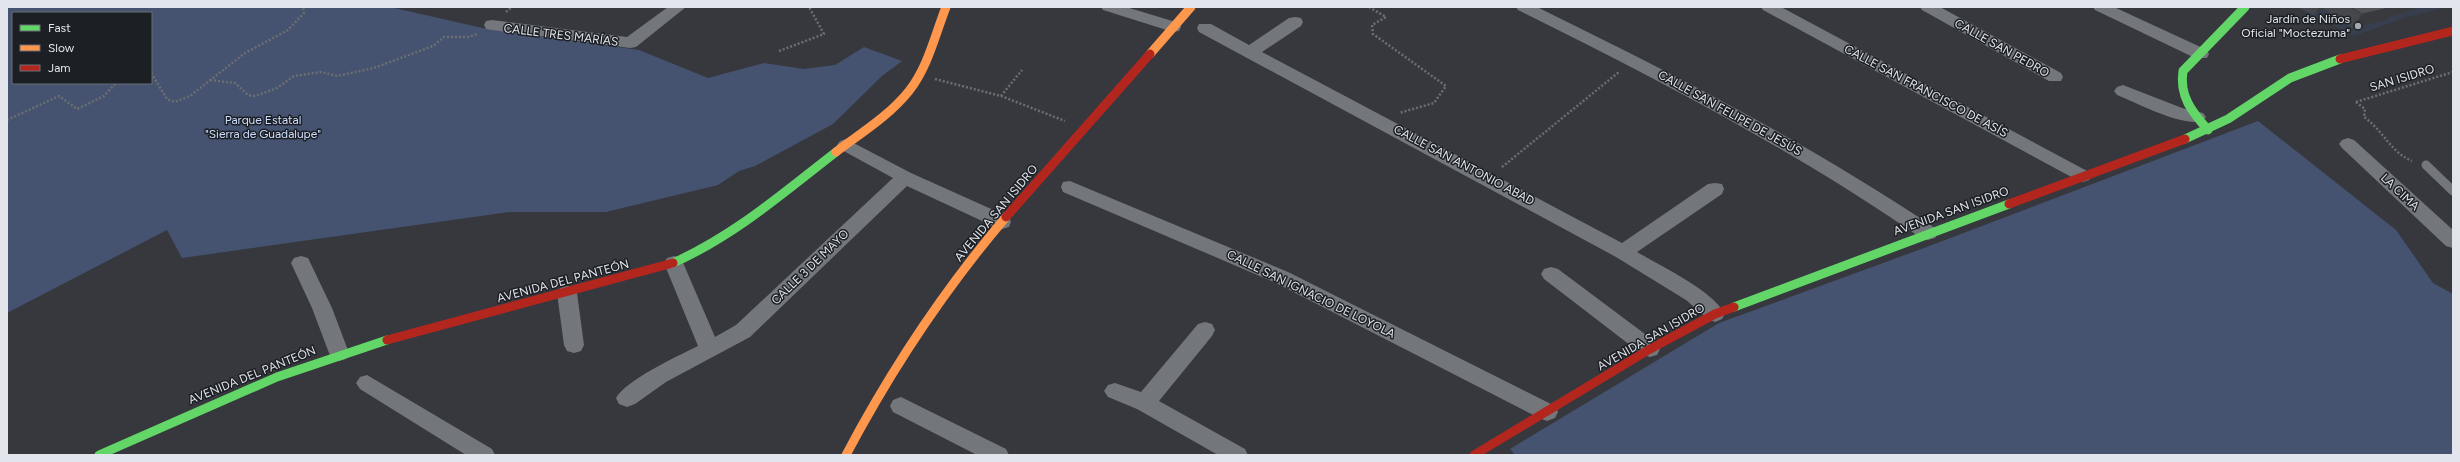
<svg xmlns="http://www.w3.org/2000/svg" width="2460" height="462" font-family="Figtree,sans-serif">
<rect width="100%" height="100%" fill="#36383e"/>
<path fill="#373f4e" d="M2296 7H2447L2407 17 2354 36Z"/>
<g fill="#455370" fill-rule="evenodd">
<path d="M7 7H390L487 29 639 50 708 78 764 63 804 69 835 65 864 47 902 61 882 76 833 124 755 166 739 171 718 185 606 212H509L182 258 167 230 7 313ZM13 13H151V83H13Z"/>
<path d="M2258 121 2396 230 2433 283 2453 294V455H1515L1510 449 1719 323 1924 248Z"/>
</g>
<g fill="none" stroke-linecap="round" stroke-linejoin="round">
<g stroke="#6c6e71" stroke-width="2.5" stroke-dasharray="2 2" stroke-linecap="butt">
<path d="M1369 7 1386 17 1372 25 1373 34 1446 86 1434 103 1399 113"/>
<path d="M506 12 512 7"/>
<path d="M779 51 824 34 809 7"/>
<path d="M151 73 167 99 175 102 190 96 245 53 288 30 304 13 303 7"/>
<path d="M935 79 1001 96 1065 121"/>
<path d="M210 80 235 83 248 95 255 96 277 88 294 76 321 72 337 76 374 68 433 46 444 37H468L478 34"/>
<path d="M1001 96 1022 70"/>
<path d="M2356 102 2453 72"/>
<path d="M2356 102 2365 109 2364 117C2383 130 2390 152 2412 161"/>
<path d="M7 120 59 96 77 109 104 96 116 83"/>
<path d="M1502 167 1619 72"/>
</g>
<path stroke="#73767a" stroke-width="9" d="M2426 165 2453 191"/>
<g fill="#73767a" fill-rule="evenodd">
<path d="M668 7H686L636 47 630 48 492 30 486 29 484 25 486 21 492 20 627 37Z"/>
<path d="M1101 7H1126L1179 23 1181 27 1179 31 1173 32 1103 10Z"/>
<path d="M1516 7H1537C1674 74 1808 143 1935 228L1938 233 1935 238 1928 240 1921 238C1794 150 1657 79 1518 10Z"/>
<path d="M1761 7H1781L2089 172 2092 176 2089 180 2083 182 2077 180 1763 10Z"/>
<path d="M1920 7H1940L2061 73 2063 77 2061 81H2049L1922 10Z"/>
<path d="M2093 7H2114L2207 50 2209 54 2207 58H2195L2095 10Z"/>
<path d="M1295 17 1301 18 1303 22 1301 26 1262 52 1622 243 1708 184 1715 183 1722 184 1724 189 1722 194 1637 252C1662 267 1711 289 1725 314L1722 319 1715 322 1708 319 1686 300 1616 257 1199 32 1197 28 1199 24H1211L1249 45 1289 18Z"/>
<path d="M2123 85 2182 108 2203 113 2206 117 2203 121C2181 127 2138 103 2117 95L2114 91 2117 87Z"/>
<path d="M2348 138 2354 140 2453 230V248L2446 246 2342 148 2339 144 2342 140Z"/>
<path d="M846 139 911 173 1009 217 1011 222 1009 227 1002 229 995 227 907 186 750 337 666 382 635 404 627 407 619 404 616 398C626 380 678 356 698 346L664 263 667 258 674 256 681 258 715 337 736 325 893 178 840 149 837 145 840 141Z"/>
<path d="M1070 181 1288 272 1555 406 1558 412 1555 418 1547 421 1539 418 1274 282 1063 192 1061 187 1063 182Z"/>
<path d="M301 256 308 258 332 308 349 353 346 359 339 361 332 359 329 353 312 308 291 263 294 258Z"/>
<path d="M1551 267 1558 269 1657 343 1660 349 1657 355 1650 357 1643 355 1544 279 1541 274 1544 269Z"/>
<path d="M567 286 574 288 577 293 584 345 581 351 574 353 567 351 564 345 557 293 560 288Z"/>
<path d="M1205 322 1212 324 1215 330 1212 336 1159 401 1245 449 1248 455H1218L1137 409 1108 397 1104 391 1108 385 1115 383 1141 392 1198 324Z"/>
<path d="M367 375 492 449 495 455H466L360 389 356 383 360 377Z"/>
<path d="M901 397 1006 449 1009 455H977L893 412 890 406 893 400Z"/>
</g>
<g stroke="#63d668" stroke-width="9">
<path d="M2208 130C2192 112 2179 96 2183 71L2245 7"/>
<path d="M2185 139 2228 119 2290 78 2340 59"/>
<path d="M673 263C734 236 783 193 836 152"/>
<path d="M1734 307 2009 204"/>
<path d="M99 455 277 377 387 340"/>
</g>
<g stroke="#ff974d" stroke-width="9">
<path d="M1150 54 1191 7"/>
<path d="M836 152C861 133 889 116 909 91 928 67 935 35 946 7"/>
<path d="M846 455C891 370 943 291 1006 217"/>
</g>
<g stroke="#b3261e" stroke-width="9">
<path d="M2340 59 2453 31"/>
<path d="M2009 204 2185 139"/>
<path d="M1006 217 1150 54"/>
<path d="M387 340 673 263"/>
<path d="M1474 455 1650 349 1715 314 1734 307"/>
</g>
</g>
<path fill="#46474c" d="M2298 7H2421L2389 17 2387 20 2352 28 2323 8 2314 15Z"/>
<g fill="#393a3e">
<path d="M2320 7H2324L2314 15Z"/>
<path d="M2393 7H2421L2389 17 2387 20 2352 28 2362 14Z"/>
</g>
<path fill="#515358" stroke="#393a3e" d="M2351 7H2393L2362 14Z"/>
<circle fill="#a6a8af" stroke="#1c1f24" stroke-width="1.5" cx="2358" cy="26" r="4"/>
<g text-anchor="middle" stroke-width="3" stroke-linejoin="round" paint-order="stroke">
<g font-size="12" fill="#e2e5ec" stroke="#1c1f24" text-anchor="end">
<text x="2350" y="23">Jardín de Niños<tspan x="2350" dy="14">Oficial "Moctezuma"</tspan></text>
</g>
<g font-size="12" fill="#e2e5ec" stroke="#1c1f24">
<text transform="translate(561 35) rotate(7)" y="4">CALLE TRES MARÍAS</text>
<text transform="translate(2002 48) rotate(29)" y="4">CALLE SAN PEDRO</text>
<text transform="translate(2402 78) rotate(-17)" y="4">SAN ISIDRO</text>
<text transform="translate(1926 91) rotate(28)" y="4">CALLE SAN FRANCISCO DE ASÍS</text>
<text transform="translate(1730 113) rotate(29)" y="4">CALLE SAN FELIPE DE JESÚS</text>
<text transform="translate(1464 165) rotate(28)" y="4">CALLE SAN ANTONIO ABAD</text>
<text transform="translate(2400 192) rotate(43)" y="4">LA CIMA</text>
<text transform="translate(1951 211) rotate(-20)" y="4">AVENIDA SAN ISIDRO</text>
<text transform="translate(996 213) rotate(-50)" y="4">AVENIDA SAN ISIDRO</text>
<text transform="translate(810 267) rotate(-44)" y="4">CALLE 3 DE MAYO</text>
<text transform="translate(563 281) rotate(-15)" y="4">AVENIDA DEL PANTEÓN</text>
<text transform="translate(1311 294) rotate(26)" y="4">CALLE SAN IGNACIO DE LOYOLA</text>
<text transform="translate(1651 337) rotate(-30)" y="4">AVENIDA SAN ISIDRO</text>
<text transform="translate(252 375) rotate(-22)" y="4">AVENIDA DEL PANTEÓN</text>
</g>
<g font-size="12" fill="#cedfff" stroke="#1c1f24">
<text x="263" y="124">Parque Estatal<tspan x="263" dy="14">"Sierra de Guadalupe"</tspan></text>
</g>
</g>
<rect width="2460" height="462" fill="none" stroke="#e2e5ec" stroke-width="16"/>
<rect x="12" y="12" width="140" height="72" fill="#1c1f24" stroke="#6b6e74"/>
<rect x="20" y="25" width="20" height="6" fill="#63d668" stroke="#6b6e74"/>
<text x="48" y="32" font-size="12" fill="#e2e5ec">Fast</text>
<rect x="20" y="45" width="20" height="6" fill="#ff974d" stroke="#6b6e74"/>
<text x="48" y="52" font-size="12" fill="#e2e5ec">Slow</text>
<rect x="20" y="65" width="20" height="6" fill="#b3261e" stroke="#6b6e74"/>
<text x="48" y="72" font-size="12" fill="#e2e5ec">Jam</text>
</svg>
